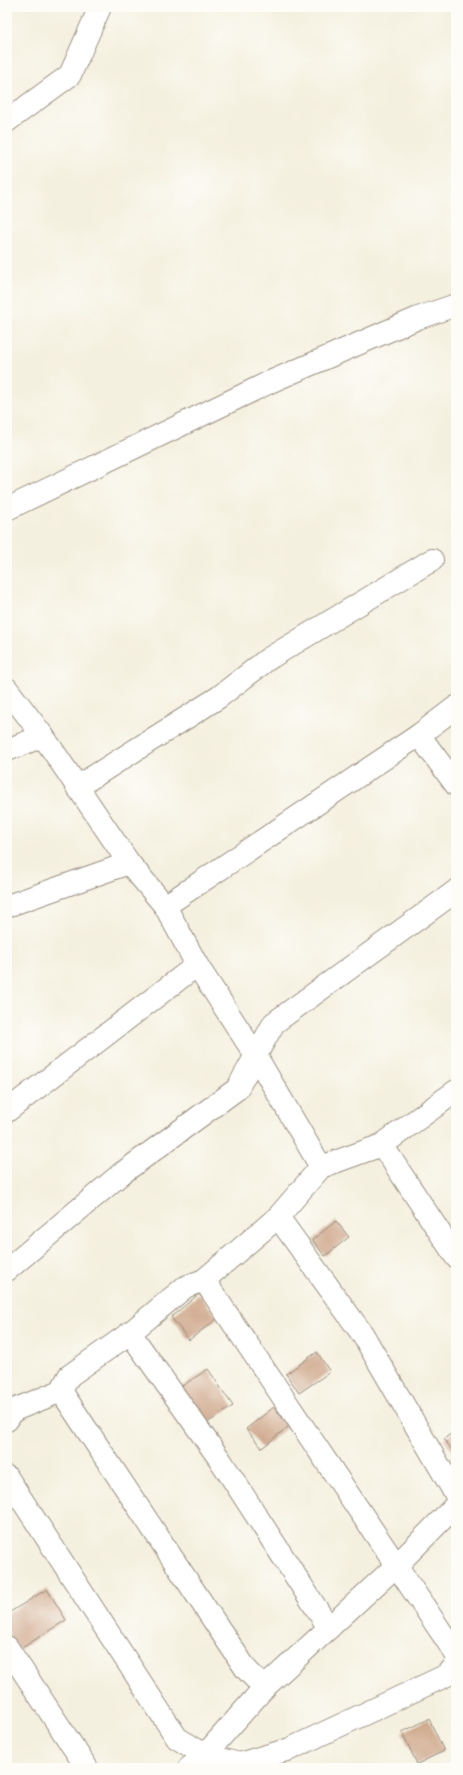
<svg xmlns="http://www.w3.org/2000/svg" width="463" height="1775" font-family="Mali,sans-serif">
<rect width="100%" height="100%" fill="#fdfcf7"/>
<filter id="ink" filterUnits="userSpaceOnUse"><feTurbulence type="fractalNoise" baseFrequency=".025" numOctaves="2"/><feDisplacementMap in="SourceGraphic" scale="8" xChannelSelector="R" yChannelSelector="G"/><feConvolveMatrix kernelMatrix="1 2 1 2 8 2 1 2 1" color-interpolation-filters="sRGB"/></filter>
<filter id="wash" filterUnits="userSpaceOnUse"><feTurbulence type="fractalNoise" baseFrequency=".012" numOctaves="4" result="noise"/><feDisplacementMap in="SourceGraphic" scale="16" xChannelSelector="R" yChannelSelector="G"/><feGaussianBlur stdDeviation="0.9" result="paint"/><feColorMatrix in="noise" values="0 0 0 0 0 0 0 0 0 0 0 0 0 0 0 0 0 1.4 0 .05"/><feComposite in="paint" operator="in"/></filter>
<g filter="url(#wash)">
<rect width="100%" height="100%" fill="#f4f0df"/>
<g id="blocks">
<g fill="#cfa88c">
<path d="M336 1221 349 1237 325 1256 312 1240Z"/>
<path d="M199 1294 218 1318 189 1340 171 1317Z"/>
<path d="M317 1352 330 1372 299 1393 286 1374Z"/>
<path d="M208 1369 233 1406 204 1425 179 1388Z"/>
<path d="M274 1407 289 1426 262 1448 246 1429Z"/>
<path d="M456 1430V1455L444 1439Z"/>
<path d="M47 1589 66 1620 19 1650 7 1630V1614Z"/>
<path d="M429 1719 444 1751 417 1764 402 1732Z"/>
</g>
</g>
</g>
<g filter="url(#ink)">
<use href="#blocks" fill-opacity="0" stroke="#988d7e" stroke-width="1"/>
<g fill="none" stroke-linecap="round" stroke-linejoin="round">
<g stroke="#988d7e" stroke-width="24">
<g id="street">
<path d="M7 121 70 75 100 7"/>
<path d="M7 509 270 382 418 318 456 305"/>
<path d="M7 689 43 736 129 863 7 906"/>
<path d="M419 735 456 785"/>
<path d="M7 750 43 736"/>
<path d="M77 787 219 697 268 659 432 560"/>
<path d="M129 863 165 906 197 965 256 1056 321 1167"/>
<path d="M165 906 419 735 456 707"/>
<path d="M7 1111 197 965"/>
<path d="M382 1145 456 1257"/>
<path d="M278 1217 363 1335 456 1495"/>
<path d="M7 1270 121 1174 237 1089 274 1023 456 891"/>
<path d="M204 1280 456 1654"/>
<path d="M130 1333 221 1461 329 1628"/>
<path d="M61 1391 246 1669 264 1688"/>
<path d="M7 1420 14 1410 61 1391 69 1376 130 1333 185 1287 204 1280 278 1217 321 1167 382 1145 456 1091"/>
<path d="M7 1477 177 1738 205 1755 239 1764 290 1749 447 1675 456 1665"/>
<path d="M7 1647 87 1768"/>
<path d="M189 1768 205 1755 264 1688 397 1565 456 1505"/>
</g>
</g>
<use href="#street" stroke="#fff" stroke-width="22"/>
</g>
</g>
<rect width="463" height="1775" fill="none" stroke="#fdfcf7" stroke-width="24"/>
</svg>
